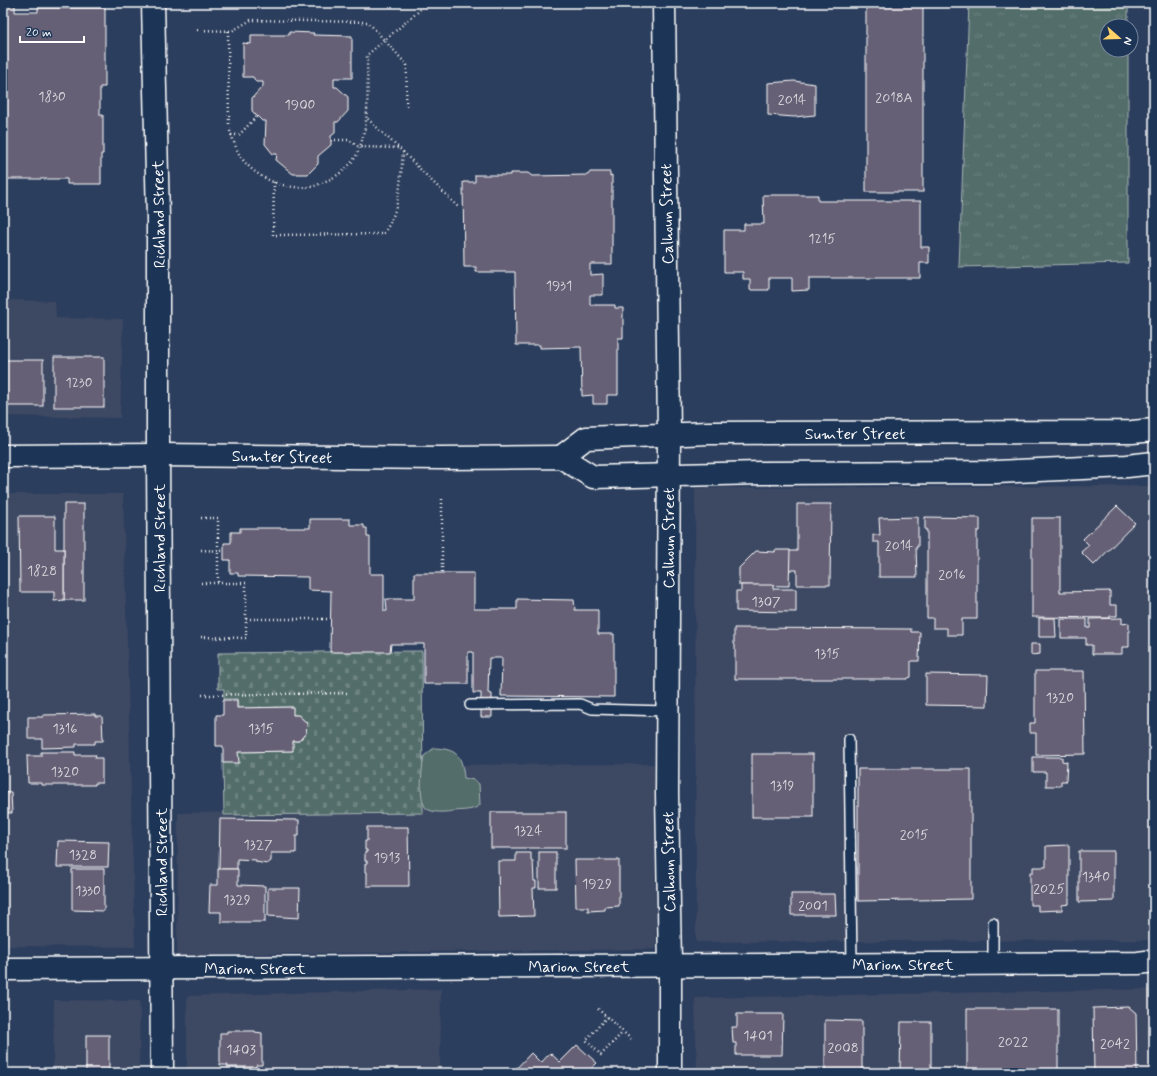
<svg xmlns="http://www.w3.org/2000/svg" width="1157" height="1076" font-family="Mynerve,sans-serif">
<defs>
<pattern id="grass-tufts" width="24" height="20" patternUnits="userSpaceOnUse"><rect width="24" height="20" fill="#526d6b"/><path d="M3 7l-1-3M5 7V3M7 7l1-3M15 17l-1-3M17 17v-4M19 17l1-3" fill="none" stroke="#6c8381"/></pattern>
<pattern id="cemetery-stones" width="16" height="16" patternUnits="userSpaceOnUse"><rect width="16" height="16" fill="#526d6b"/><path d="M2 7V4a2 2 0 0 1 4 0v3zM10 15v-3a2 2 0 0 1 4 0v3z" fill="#6c8381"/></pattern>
</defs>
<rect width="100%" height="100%" fill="#2c3e5d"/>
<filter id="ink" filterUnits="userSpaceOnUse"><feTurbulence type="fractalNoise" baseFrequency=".025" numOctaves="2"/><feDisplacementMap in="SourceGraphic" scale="8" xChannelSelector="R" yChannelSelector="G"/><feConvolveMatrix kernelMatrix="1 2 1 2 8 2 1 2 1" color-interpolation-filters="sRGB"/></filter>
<g filter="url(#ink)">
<g fill="#3d4864">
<path d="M3 300 55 301 56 318 123 319 120 418 3 416Z"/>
<path d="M1154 486V940L696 942 695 488Z"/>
<path d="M3 494H123L135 947 3 946Z"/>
<path d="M654 764 656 949 177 955 178 813 415 811 414 765Z"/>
<path d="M441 989 440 1073H187V996Z"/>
<path d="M1152 989 1153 1073H697L695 998Z"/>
<path d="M54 1000 140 1001 139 1073H53Z"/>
</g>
<path fill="url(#grass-tufts)" stroke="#a8b6b5" d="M969 3H1128V26H1107V50H1128V263L959 267Z"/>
<path fill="url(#cemetery-stones)" stroke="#a8b6b5" d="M422 651 423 813 224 815 223 762 237 752 292 751 293 741H299L306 734 307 723 298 715H293L292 707 238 708 237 699H224V689H218V653Z"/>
<path fill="#526d6b" stroke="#a8b6b5" d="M434 748C457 749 462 755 464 778L474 780 479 784 480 805C473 811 463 810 454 811 446 812 433 814 426 808 418 799 422 767 424 756Z"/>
<g fill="#666176" stroke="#fff">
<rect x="866" y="3" width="57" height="189"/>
<path d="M3 5H15V12H38V8H105V87H100V115H103V154H101V184H67V179H3V114H5V105H3Z"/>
<path d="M289 32 314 33 313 35 352 36V78H334V87H337L348 97V111L338 122H335V133L331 136V145L318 156V164L308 174H293L276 160 277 154H273L265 144 266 121H262L252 111V98L263 86V82H256L253 77H243V43L251 44V35H289Z"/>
<path d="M794 81 815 84V115L794 117 768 115V83Z"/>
<path d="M590 172H610V176L612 175V264H590V275L603 274V295H590V305H615V308H623V338H618V395H607V404H593V395L582 396 581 347 540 348V345H516L515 272H476V267H464L463 182H475V175H510V173H528L532 176 588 175Z"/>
<path d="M763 195H818V201H921V247H929V263H920V278H809V290L792 291V278H769V290H750V279H743V272H724V230H744V224H764Z"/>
<rect x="54" y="357" width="50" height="50"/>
<rect x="3" y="360" width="40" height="46"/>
<rect x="64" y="504" width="20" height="96"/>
<path d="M797 504H831L830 585H797V570H789V551H797Z"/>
<path d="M1117 506 1135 523 1094 565 1081 552 1089 545 1083 539Z"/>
<path d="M19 516H55V549H64V600L54 601V592H20Z"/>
<path d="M918 517V547H916L917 577H879V542H873V535H880L879 518Z"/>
<path d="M925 517 980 518V531H977V619H962V635H947V628H933V618H927V530H925Z"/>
<path d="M1032 518H1060V592L1110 591V605H1117V616H1110V618L1032 617Z"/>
<path d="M310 519H350V525H364V528H367V537H370V574H384V611H387L386 599H414V573H474V609H517V599L574 600 575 610H598V634H614V697L501 696 502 658H489L488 693 492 694V717H481V693H473V652H468V684H424V644H391L390 652H330L331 591 308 590V577L238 576V573H230V560H224V543H231V532H240V528H310Z"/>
<path d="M775 550H790L789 586 739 585V568L756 551 775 552Z"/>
<path d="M741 585H773V589H796V612L736 611V591H741Z"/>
<path d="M1039 618H1055L1056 637H1039Z"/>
<path d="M1122 618V624L1129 623V647H1122V654H1092V645H1086V638H1061V619H1087V628H1090V619Z"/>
<path d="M734 628 911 629V632H920L919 661H911V677L908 678 907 679H735V645L734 644Z"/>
<path d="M1031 644H1040V654L1031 655Z"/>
<path d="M1035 671H1084L1085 754 1036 755V733H1030V723H1035Z"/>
<path d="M926 674 988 675 987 706 926 705Z"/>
<path d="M223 700H237V708L293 707V715H298L307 723 306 733 299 741H293V751L238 752 239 763H223V746H216V715H223Z"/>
<path d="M95 714V716H102L103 741H95V744H76V747L42 748V739H28V717H43V715Z"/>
<path d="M41 752H75V755H96L95 758H102V783H95V785H42V783H28L27 756H41Z"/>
<rect x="752" y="754" width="61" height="63"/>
<path d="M1033 757H1062V761L1067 762 1066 781H1061V786H1046V772H1033Z"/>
<path d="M858 769H971V899L858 901Z"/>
<path d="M11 792 12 813H3V793Z"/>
<rect x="491" y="812" width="75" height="36"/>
<path d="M220 819 299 820V836H296V853H271V861L267 864 256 862V860L237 859V869H219Z"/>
<path d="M367 827H408L409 886H367V872H365V864L367 863V861H365V852H367V850H365V841H367Z"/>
<path d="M58 841 109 842 108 867H57Z"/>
<path d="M3 845 6 846V858H3Z"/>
<path d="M1069 845V904L1062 905V910L1038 911V905H1030V872H1033V867H1046V846Z"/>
<path d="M1079 851H1114V901L1079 902Z"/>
<rect x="539" y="852" width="17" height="36"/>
<path d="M516 853H531V861H533L534 881H536V888H533L534 916 499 917 498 861H516Z"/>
<path d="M575 860H619V906L605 907V910L588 911V907H576Z"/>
<path d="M72 869H104V911L72 910Z"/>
<path d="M218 869H238V885L265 886V922H221V912H209L210 885H218Z"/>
<path d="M268 888H300L299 918 268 916Z"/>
<path d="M791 894H835L836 915H791Z"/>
<path d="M1129 1007 1136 1013 1137 1073H1094L1093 1008Z"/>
<rect x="967" y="1009" width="91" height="64"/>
<path d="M737 1014H783L782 1055H736V1043H733L732 1027H737Z"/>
<path d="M825 1020 862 1021V1073H825Z"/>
<path d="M901 1022H931V1073H900Z"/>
<path d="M227 1031H255V1032L262 1033V1065H256V1067H227L228 1065H220V1033H227Z"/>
<rect x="86" y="1035" width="23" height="38"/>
<path d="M577 1045 597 1063 587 1073H512L531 1053 541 1063 550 1053 560 1062Z"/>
</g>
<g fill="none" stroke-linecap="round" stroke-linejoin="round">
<g stroke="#fff" stroke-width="12">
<g id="lane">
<path d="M470 705 580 704 592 709 667 711"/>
<path d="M849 739 852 964"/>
<path d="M993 923V964"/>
</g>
</g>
<g stroke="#fff" stroke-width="25">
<g id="secondary">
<path d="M153 3 158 219V455L162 1073"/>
<path d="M664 3 669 435 667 793 670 965V1073"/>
<path d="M3 456 158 455 440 458 561 457 593 477 761 473 996 472 1127 466 1154 463"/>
<path d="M561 457 586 438 709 433 1132 432 1154 430"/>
<path d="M3 969 1138 963 1154 961"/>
</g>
</g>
<g stroke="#fff" stroke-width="2.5" stroke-dasharray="1 3" stroke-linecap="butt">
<path d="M197 30 232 31 251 20 368 22 407 65 406 108"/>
<path d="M228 31 229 128C232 137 235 146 239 154 253 178 287 192 314 186 318 185 323 182 328 180 338 176 352 165 357 154 371 123 367 88 367 55L419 11 424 3"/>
<path d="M231 135H239L257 116"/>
<path d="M331 140H349L359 147 398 148"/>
<path d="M403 152 459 208"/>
<path d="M274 182 273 235 383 234C401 211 400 180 403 152L367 118"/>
<path d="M442 499V573"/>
<path d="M201 518H218V583"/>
<path d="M201 550 224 551"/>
<path d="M201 583H246V619"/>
<path d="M201 637 246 638V619H330"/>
<path d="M202 695 349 693"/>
<path d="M598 1009 631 1039"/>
<path d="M607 1017 586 1040 601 1055 623 1032"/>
</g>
<use href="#lane" stroke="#1d3557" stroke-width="9"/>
<use href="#secondary" stroke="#1d3557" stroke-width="22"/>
</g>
</g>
<g text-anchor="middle" stroke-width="3" stroke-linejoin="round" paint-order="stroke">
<g font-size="14" fill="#d9d8dd">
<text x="52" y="101">1830</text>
<text x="894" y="102">2018A</text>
<text x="792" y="104">2014</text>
<text x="300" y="109">1900</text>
<text x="822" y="243">1215</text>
<text x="559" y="290">1931</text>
<text x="79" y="387">1230</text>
<text x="899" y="550">2014</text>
<text x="42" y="575">1828</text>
<text x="952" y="579">2016</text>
<text x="766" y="606">1307</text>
<text x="827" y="658">1315</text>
<text x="1060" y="702">1320</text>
<text x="65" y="733">1316</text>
<text x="261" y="733">1315</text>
<text x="65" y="776">1320</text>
<text x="782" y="790">1319</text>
<text x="528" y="835">1324</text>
<text x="914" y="839">2015</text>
<text x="258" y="849">1327</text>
<text x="83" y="859">1328</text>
<text x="387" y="862">1913</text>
<text x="1096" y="881">1340</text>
<text x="597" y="888">1929</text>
<text x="1049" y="893">2025</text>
<text x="88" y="895">1330</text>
<text x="237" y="904">1329</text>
<text x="813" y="910">2001</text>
<text x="758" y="1040">1401</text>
<text x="1013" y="1046">2022</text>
<text x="1115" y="1048">2042</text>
<text x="843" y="1052">2008</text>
<text x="241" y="1054">1403</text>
</g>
<g font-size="16" fill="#fff" stroke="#1d3557">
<text transform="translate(158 214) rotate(-91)" y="6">Richland Street</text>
<text transform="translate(666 214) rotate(-91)" y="6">Calhoun Street</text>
<text x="855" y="439">Sumter Street</text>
<text transform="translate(282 456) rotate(1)" y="6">Sumter Street</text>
<text transform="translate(159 538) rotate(-90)" y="6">Richland Street</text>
<text transform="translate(668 538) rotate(-90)" y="6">Calhoun Street</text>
<text transform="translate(161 862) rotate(-90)" y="6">Richland Street</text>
<text transform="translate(668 862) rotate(-91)" y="6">Calhoun Street</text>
<text x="903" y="970">Marion Street</text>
<text x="579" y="972">Marion Street</text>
<text x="255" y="974">Marion Street</text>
</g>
</g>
<rect width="1157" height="1076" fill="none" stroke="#1d3557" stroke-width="16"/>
<rect x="8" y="8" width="1141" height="1060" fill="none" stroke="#fff" stroke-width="1.5" filter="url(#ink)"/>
<g transform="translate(1119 38) rotate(110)"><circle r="19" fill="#1d3557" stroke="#77869a"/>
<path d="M0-3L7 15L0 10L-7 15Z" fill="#ffd166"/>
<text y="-6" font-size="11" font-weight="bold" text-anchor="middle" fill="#ffffff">N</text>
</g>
<path d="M20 36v6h64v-6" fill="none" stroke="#ffffff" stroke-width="2"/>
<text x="26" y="36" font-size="12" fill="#ffffff" stroke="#1d3557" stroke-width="3" paint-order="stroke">20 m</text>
</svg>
